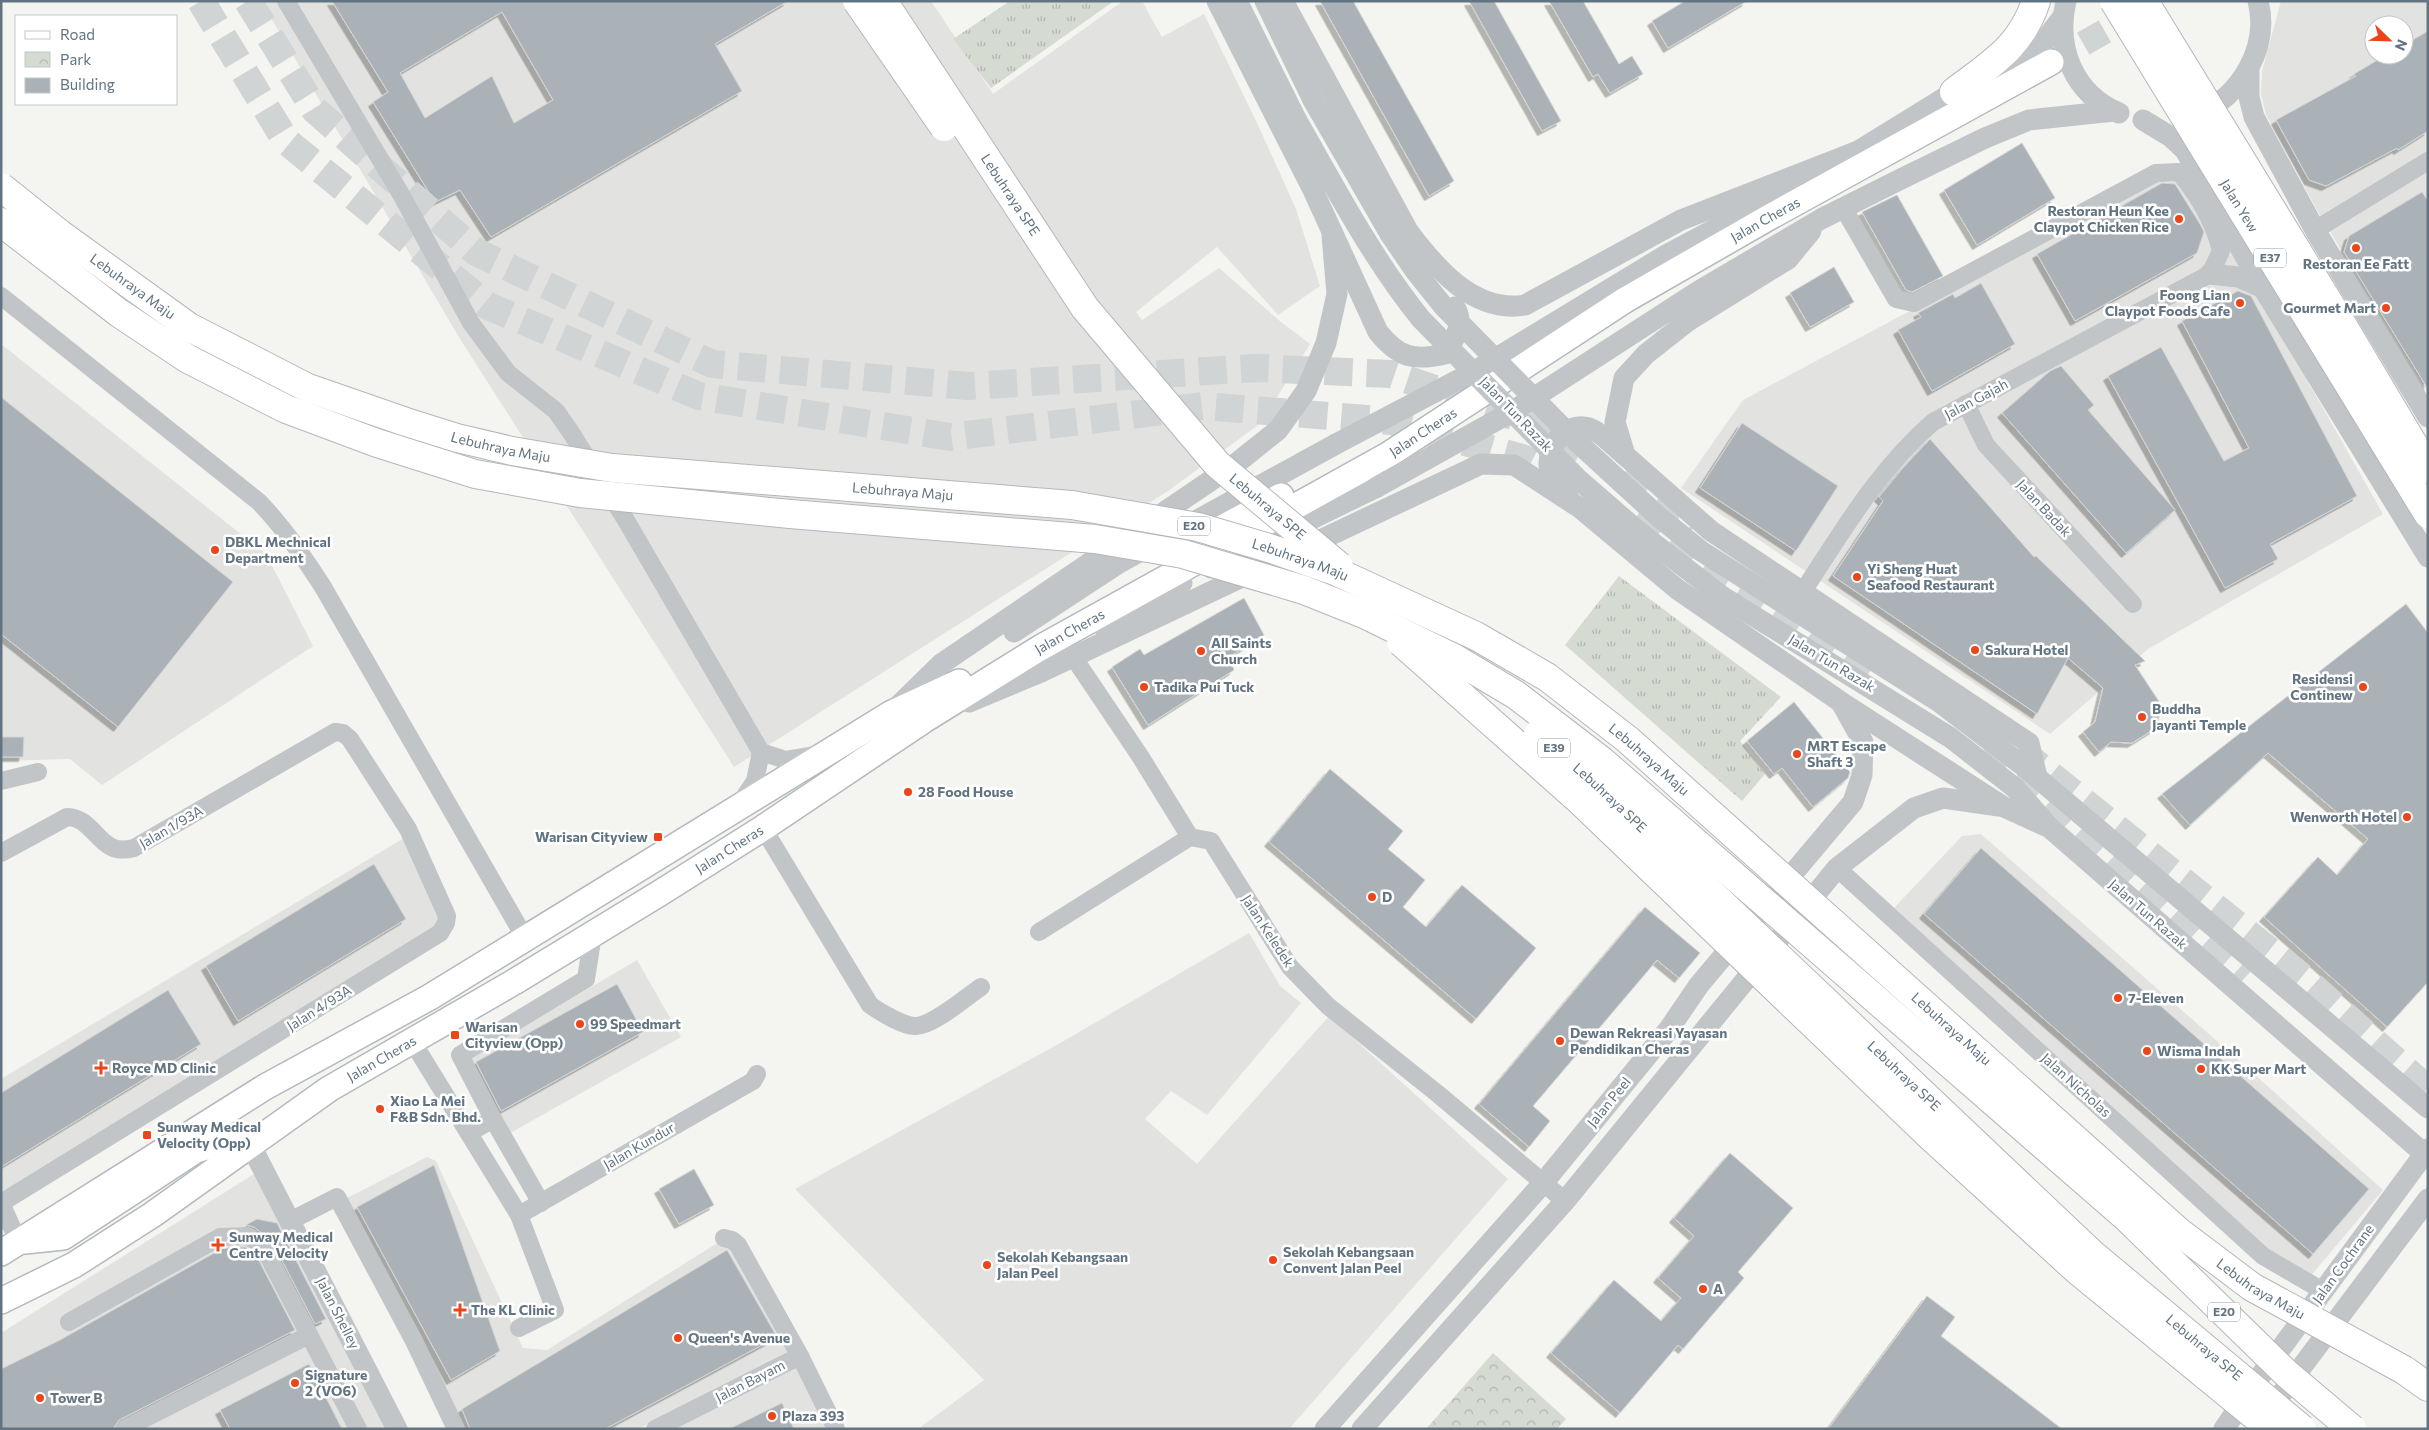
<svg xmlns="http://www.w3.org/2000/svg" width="2429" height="1430" font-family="Commissioner,sans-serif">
<defs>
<pattern id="grass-tufts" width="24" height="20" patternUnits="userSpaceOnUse" patternTransform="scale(1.25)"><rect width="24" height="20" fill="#d5dbd1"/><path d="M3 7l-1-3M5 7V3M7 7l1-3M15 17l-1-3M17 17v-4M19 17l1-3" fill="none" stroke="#b0b6af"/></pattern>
<pattern id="park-crowns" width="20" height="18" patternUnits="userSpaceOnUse" patternTransform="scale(1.25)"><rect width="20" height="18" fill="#d5dbd1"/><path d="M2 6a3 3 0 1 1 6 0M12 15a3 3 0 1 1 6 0" fill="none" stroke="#b0b6af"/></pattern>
<filter id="shadow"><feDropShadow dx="-4.5" dy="4.5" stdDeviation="0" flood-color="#0004"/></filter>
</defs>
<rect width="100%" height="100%" fill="#f4f4f0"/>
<g fill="#e2e3e1" fill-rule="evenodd">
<path d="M261 1H931L993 94 1123 1H1142L1162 37 1204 14 1258 125 1296 209 1320 286 1278 315 1217 247 1136 312 1142 320 1219 268 1281 322 1310 344 1261 423 1168 491 734 767 460 339Z"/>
<path d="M2281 1H2428V393L2318 212 2266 115 2261 95 2262 71ZM2374 25H2404V55H2374Z"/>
<path d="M2159 178 2194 181 2383 514 2148 649 2050 734 1681 488 1743 400Z"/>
<path d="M1 344 266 554 313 646 102 785 70 759 1 761Z"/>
<path d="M1981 834 2234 1056 2383 1190 2309 1278 2270 1252 1894 908 1962 836Z"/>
<path d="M404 838 439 916 437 925 1 1194V1079Z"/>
<path d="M1249 933 1280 986 1301 1003 1207 1115 1171 1091 1145 1119 1197 1164 1329 1016 1508 1179 1289 1429H918L984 1380 795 1189 1062 1042Z"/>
<path d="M637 960 681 1037 498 1140 457 1066Z"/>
<path d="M427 1157 436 1161 523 1348 547 1350 719 1242 732 1247 790 1353 638 1429H462L347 1198Z"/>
<path d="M257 1172 387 1429H1V1333Z"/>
<path d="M797 1366 828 1429H671Z"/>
</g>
<g fill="url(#grass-tufts)">
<path d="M1010 1H1114L991 88 953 39Z"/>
<path d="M1619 576 1781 697 1740 741 1765 774 1742 801 1565 645Z"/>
</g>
<path fill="url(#park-crowns)" d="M1493 1353 1566 1419 1557 1429H1426Z"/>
<g fill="#aab2b7" stroke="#d5d5d3" fill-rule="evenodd" filter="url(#shadow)">
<path d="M332 1H788L715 44 742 91 491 237 460 190 435 202 373 102 388 92ZM502 12 553 100 514 123 492 76 425 118 400 73Z"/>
<path d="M1320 1H1353L1454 181 1429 196Z"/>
<path d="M1469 1H1494L1561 121 1542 131Z"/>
<path d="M1549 1H1583L1619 64 1632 56 1643 74 1610 93 1598 74 1593 77Z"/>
<path d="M1685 1H1747L1668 48 1652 21Z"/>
<path d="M2428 31V131L2398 150 2397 148 2326 186 2309 180 2276 120 2356 76 2354 74 2386 55H2404V45Z"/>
<path d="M2022 143 2055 198 1977 245 1944 190Z"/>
<path d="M2162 183 2175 184 2200 224 2204 232 2197 253 2075 321 2037 254Z"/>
<path d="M2422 192 2428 201V389L2344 252 2349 236Z"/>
<path d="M1897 195 1943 276 1912 292 1906 290 1862 212Z"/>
<path d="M1834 267 1854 302 1810 327 1790 293Z"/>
<path d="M1981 283 2015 344 1932 391 1898 330 1921 317 1918 313 1953 294 1955 298Z"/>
<path d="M2238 291 2251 296 2357 496 2270 544 2278 559 2225 588 2108 376 2161 347 2224 461 2249 448 2182 321Z"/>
<path d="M2061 366 2094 405 2088 410 2175 510 2126 553 2002 413 2050 371Z"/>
<path d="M1 397 233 582 118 727 1 634Z"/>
<path d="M1742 423 1838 486 1796 551 1700 488Z"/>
<path d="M1930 439 2034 557 2036 556 2145 661 2135 665 2162 706 2156 728 2132 743 2111 742 2099 752 2083 732 2095 722 2103 688 2068 658 2037 714 1833 576 1883 501 1879 497 1903 468Z"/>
<path d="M1244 598 1264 635 1229 657 1234 670 1148 725 1112 667 1140 649 1144 655Z"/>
<path d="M2406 604 2428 633V982L2387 1027 2264 917 2318 857 2337 875 2368 839 2268 753 2190 825 2162 794Z"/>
<path d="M1794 702 1850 772 1848 778 1813 807 1782 768 1774 774 1747 741Z"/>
<path d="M1 737H24L23 757H1Z"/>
<path d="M1330 769 1403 831 1388 849 1425 880 1403 907 1426 927 1462 885 1536 948 1476 1019 1269 842Z"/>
<path d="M1981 848 2369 1189 2313 1254 1924 914Z"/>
<path d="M374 864 406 919 238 1021 206 966Z"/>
<path d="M1645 907 1700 953 1679 978 1657 960 1533 1106 1550 1121 1529 1147 1479 1104Z"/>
<path d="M617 984 643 1032 501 1111 476 1062Z"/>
<path d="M168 990 201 1044 1 1167V1093Z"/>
<path d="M1730 1153 1793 1208 1738 1272 1744 1278 1683 1349 1678 1345 1620 1413 1551 1353 1614 1280 1661 1321 1681 1298 1658 1278 1694 1236 1674 1218Z"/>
<path d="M434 1165 500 1351 451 1380 357 1207Z"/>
<path d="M694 1169 714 1205 679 1224 659 1189Z"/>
<path d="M257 1219 277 1223 326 1319 315 1324 272 1241 254 1227 246 1225Z"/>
<path d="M245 1247 255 1253 295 1330 119 1420 113 1429H1V1369L60 1340 223 1248Z"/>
<path d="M727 1250 777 1337 605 1429H470L462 1409Z"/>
<path d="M1927 1296 1955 1317 1941 1336 2062 1429H1828Z"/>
<path d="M309 1364 342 1429H230L220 1410Z"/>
<path d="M782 1403 794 1429H729Z"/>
</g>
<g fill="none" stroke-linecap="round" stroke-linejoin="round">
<path stroke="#d0d4d4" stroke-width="25" stroke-dasharray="25 12" stroke-linecap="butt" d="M2051 62 2144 9"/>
<g stroke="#d0d4d4" stroke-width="28" stroke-dasharray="28 14" stroke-linecap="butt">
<path d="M201 1 286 141 488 306 699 396 950 437 1204 406 1391 421 1522 458 1572 484"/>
<path d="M248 1 315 110 476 252 712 364 968 386 1256 368 1391 374 1536 424 1581 452"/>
<path d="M1622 477 1695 525"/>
<path d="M1635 519 1873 679"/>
<path d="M2018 749 2302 977 2428 1090"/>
<path d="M1982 752 2017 776 2241 982"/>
</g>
<g stroke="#b3b9bd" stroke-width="28">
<g id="secondary">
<path d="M1200 540 1281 496"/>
<path d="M25 1241 63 1237 196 1150 221 1143 250 1144"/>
<path d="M1 1253 265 1087 430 997 892 713 959 682"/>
<path id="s1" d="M1 1301 74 1265 152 1215 329 1089 514 982 660 893 763 828 924 720 1040 648 1388 455 1625 300 1766 219 2051 62"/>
</g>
</g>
<g stroke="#b4b8bc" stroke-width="30">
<path id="primary" d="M1954 92C1990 64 2021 48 2036 1"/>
</g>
<g stroke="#b4b7ba" stroke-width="30">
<path id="motorway" d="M2404 1370 2428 1387"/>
</g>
<g stroke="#c1c5c8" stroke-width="18">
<path d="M286 1 402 196 471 323 508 373 556 411 570 431 627 522 761 752 786 760 816 755"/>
<path d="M2315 230 2428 161"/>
<path d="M1 296 259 502C284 528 303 556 323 587L525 938"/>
<path d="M1966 404 1986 445 2133 604"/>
<path d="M1802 593C1842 532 1877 471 1933 422L2210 274 2221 251C2214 222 2198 195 2179 172L2156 173 1914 303 1896 299 1844 209"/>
<path d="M1072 655 1140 756 1190 837 1211 841 1290 967 1328 1006 1438 1094 1565 1201"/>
<path d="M1 781 38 772"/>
<path d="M741 802 755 781 761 752"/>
<path d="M763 828 870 1005C880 1012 903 1026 915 1026 932 1027 966 997 981 987"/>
<path d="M1 853 67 817C97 818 98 858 134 848L335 732 343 733 350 739 408 829 447 916 446 923 440 933 1 1203"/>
<path d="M1837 868 2263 1256 2323 1291"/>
<path d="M1039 932 1190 837"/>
<path d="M412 1041 519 1215 555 1310 519 1328"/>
<path d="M493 1119 541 1203"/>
<path d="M469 1133 493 1119 460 1055 586 979 593 934"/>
<path d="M1 1203 18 1241"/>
<path d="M519 1215 753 1081 757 1074"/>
<path d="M290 1221 337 1197 414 1341 456 1429"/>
<path d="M724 1238 732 1240 738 1245 800 1356 836 1429"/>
<path d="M69 1322 220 1237 248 1236 263 1246 358 1429"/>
<path d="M124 1429 309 1335"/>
<path d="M655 1429 800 1356"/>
</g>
<g stroke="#c1c5c8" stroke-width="21">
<path d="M1217 1 1312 188 1378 332C1399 358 1414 361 1445 354 1455 338 1465 325 1455 307"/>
<path d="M1237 1 1296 119"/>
<path d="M1265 1 1313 100"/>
<path d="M1283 1 1408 231C1435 267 1474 314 1525 305L1681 220 1858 151"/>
<path d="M2066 1C2055 48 2074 94 2119 113"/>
<path d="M2249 70V97L2254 117 2315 230 2428 417"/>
<path d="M2198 114C2240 97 2270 48 2258 1"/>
<path d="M2143 120 2171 137 2185 150 2263 288 2428 557"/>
<path d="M1847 158 1954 92 2021 61 2039 48 2062 18"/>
<path d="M2210 274 2238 277 2263 288"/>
<path d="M1475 371 1666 255 1792 188"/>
<path d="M1513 411 1697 292 1821 219 1903 178 1985 138 2029 120 2114 111"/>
<path d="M1625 455 1615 422 1624 378 1646 354 1688 321 1788 259 1811 231"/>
<path d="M1568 495C1561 487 1550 476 1549 465 1548 445 1567 421 1589 428 1594 430 1599 433 1603 436L1711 531 2029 743 2037 777"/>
<path d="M1211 568 1377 487"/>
<path d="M1104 627 1182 583"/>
<path d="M1014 632 1119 563 1336 444"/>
<path d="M969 702 1041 672 1481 464 1514 465 1580 508 1677 589 1841 702 2004 807 2050 828"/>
<path d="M897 707 941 664 1238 462 1278 430 1306 391 1326 343 1337 294 1332 235"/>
<path d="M2027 769 2428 1108"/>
<path d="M2015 788 2050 828 2428 1157"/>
<path d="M250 1144 397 1429"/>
<path d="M2264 1417 2428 1199"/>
<path d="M1325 1429 1544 1182 1669 1029 1699 985 1853 802 1862 775 1863 742 1842 704"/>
<path d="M1362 1429 1565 1201 1837 868 1914 808 1943 798 1999 806"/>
<path d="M2224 1429 2256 1382 2428 1149"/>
</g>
<use href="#secondary" stroke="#fff" stroke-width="25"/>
<use href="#primary" stroke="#fff" stroke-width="28"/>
<use href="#motorway" stroke="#fff" stroke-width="28"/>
<g stroke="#b4b8bc" stroke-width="30" stroke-linecap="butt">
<g id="primary-bridge">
<path id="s2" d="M2114 1 2428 514"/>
<path d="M2144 1 2345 329 2428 469"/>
</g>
</g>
<g stroke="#b4b7ba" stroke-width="30" stroke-linecap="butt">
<g id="motorway-bridge">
<path d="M857 1 944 127"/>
<path id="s3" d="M883 1 1085 308 1217 464 1339 566"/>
<path id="s4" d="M1 187 60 234 189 327 308 388 406 422 457 438 512 451 612 468 1072 505 1198 527 1269 548 1335 571 1476 636 1547 677 1627 739 2179 1232 2252 1287 2404 1370"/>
<path d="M1 222 119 313 188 359 286 409 377 443 475 474 580 493 790 514 1095 539 1183 554 1304 590 1364 614 1454 658 1516 695 1602 761 2127 1218 2287 1374 2352 1429"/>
<path d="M1401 642 1578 799 1931 1137 2078 1271 2271 1429"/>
<path id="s5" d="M1538 734 1593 781 2091 1253 2302 1429"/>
</g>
</g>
<g stroke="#c1c5c8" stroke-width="21">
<path d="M1313 100 1390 234 1416 272 1444 307 1575 440 1660 518 1701 551 1939 702 2026 768"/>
<path d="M1296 119C1335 187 1371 257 1421 319L1579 480 1639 532 1723 597 1951 738 2015 788"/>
<path d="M1336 444 1475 371"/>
<path d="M1377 487 1513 411"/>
</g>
<use href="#primary-bridge" stroke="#fff" stroke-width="28"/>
<use href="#motorway-bridge" stroke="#fff" stroke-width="28"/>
</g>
<g fill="#eb4519" stroke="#fff" stroke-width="2">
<circle cx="2179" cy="219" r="5"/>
<circle cx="2356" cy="248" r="5"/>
<circle cx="2240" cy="303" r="5"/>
<circle cx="2386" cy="308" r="5"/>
<circle cx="215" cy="550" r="5"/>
<circle cx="1857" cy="577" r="5"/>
<circle cx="1975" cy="650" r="5"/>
<circle cx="1201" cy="651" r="5"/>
<circle cx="1144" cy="687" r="5"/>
<circle cx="2363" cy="687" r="5"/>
<circle cx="2142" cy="717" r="5"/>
<circle cx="1797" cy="754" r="5"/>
<circle cx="908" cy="792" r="5"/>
<circle cx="2407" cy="817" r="5"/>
<rect x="653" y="832" width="10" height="10" rx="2.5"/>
<circle cx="1372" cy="897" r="5"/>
<circle cx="2118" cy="998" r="5"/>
<circle cx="580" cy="1024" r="5"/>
<rect x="450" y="1030" width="10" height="10" rx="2.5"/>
<circle cx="1560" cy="1041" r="5"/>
<circle cx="2147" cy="1051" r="5"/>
<path d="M98.5 1060.5h5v5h5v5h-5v5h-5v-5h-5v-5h5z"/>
<circle cx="2201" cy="1069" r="5"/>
<circle cx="380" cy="1109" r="5"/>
<rect x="142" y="1130" width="10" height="10" rx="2.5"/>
<path d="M215.5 1237.5h5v5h5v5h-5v5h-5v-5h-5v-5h5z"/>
<circle cx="1273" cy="1260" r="5"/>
<circle cx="987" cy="1265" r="5"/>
<circle cx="1703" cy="1289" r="5"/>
<path d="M457.5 1302.5h5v5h5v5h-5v5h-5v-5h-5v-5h5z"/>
<circle cx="678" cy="1338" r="5"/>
<circle cx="295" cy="1383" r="5"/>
<circle cx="40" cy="1398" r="5"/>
<circle cx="772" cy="1416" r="5"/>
</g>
<g text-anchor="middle" stroke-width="5" stroke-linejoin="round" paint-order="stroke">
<g fill="#fff" stroke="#919ea8" stroke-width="1">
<rect x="2254" y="248.5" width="32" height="19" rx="4"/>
<rect x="1178" y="516.5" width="32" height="19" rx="4"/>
<rect x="1538" y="738.5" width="32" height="19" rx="4"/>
<rect x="2208" y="1302.5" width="32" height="19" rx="4"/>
</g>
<g font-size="12" font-weight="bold" fill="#627482">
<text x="2270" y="262">E37</text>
<text x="1194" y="530">E20</text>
<text x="1554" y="752">E39</text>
<text x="2224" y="1316">E20</text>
</g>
<g font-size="14" fill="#627482" stroke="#fff">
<text dy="5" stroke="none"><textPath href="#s3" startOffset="232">Lebuhraya SPE</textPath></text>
<text dy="5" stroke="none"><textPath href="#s2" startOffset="240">Jalan Yew</textPath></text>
<text dy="5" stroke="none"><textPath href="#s1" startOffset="2071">Jalan Cheras</textPath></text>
<text dy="5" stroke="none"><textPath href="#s4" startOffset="165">Lebuhraya Maju</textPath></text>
<text transform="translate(1976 399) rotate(-28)" y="5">Jalan Gajah</text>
<text transform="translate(1516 414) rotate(46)" y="5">Jalan Tun Razak</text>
<text dy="5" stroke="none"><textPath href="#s1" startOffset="1668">Jalan Cheras</textPath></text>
<text dy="5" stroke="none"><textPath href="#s4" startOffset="570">Lebuhraya Maju</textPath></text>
<text dy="5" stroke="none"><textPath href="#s4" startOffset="975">Lebuhraya Maju</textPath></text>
<text dy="5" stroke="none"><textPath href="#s3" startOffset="638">Lebuhraya SPE</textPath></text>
<text transform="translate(2044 508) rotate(47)" y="5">Jalan Badak</text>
<text dy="5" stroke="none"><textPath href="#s4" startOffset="1380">Lebuhraya Maju</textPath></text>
<text dy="5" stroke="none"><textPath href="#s1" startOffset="1262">Jalan Cheras</textPath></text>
<text transform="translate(1832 663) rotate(31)" y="5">Jalan Tun Razak</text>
<text dy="5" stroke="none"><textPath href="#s4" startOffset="1785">Lebuhraya Maju</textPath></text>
<text dy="5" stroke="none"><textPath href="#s5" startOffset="96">Lebuhraya SPE</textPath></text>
<text transform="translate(171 827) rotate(-30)" y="5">Jalan 1/93A</text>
<text dy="5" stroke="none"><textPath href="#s1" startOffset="858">Jalan Cheras</textPath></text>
<text transform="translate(2148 914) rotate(41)" y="5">Jalan Tun Razak</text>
<text transform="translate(1268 931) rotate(57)" y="5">Jalan Keledek</text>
<text transform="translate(319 1008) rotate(-32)" y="5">Jalan 4/93A</text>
<text dy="5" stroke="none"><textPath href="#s4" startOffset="2190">Lebuhraya Maju</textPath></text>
<text dy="5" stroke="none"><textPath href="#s1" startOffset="452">Jalan Cheras</textPath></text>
<text dy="5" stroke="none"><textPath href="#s5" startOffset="501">Lebuhraya SPE</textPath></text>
<text transform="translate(2076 1085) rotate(42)" y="5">Jalan Nicholas</text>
<text transform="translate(1609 1102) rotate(-51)" y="5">Jalan Peel</text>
<text transform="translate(639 1146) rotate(-30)" y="5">Jalan Kundur</text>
<text transform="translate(2343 1264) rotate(-54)" y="5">Jalan Cochrane</text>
<text dy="5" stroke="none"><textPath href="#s4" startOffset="2595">Lebuhraya Maju</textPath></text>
<text transform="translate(338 1313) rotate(63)" y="5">Jalan Shelley</text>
<text dy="5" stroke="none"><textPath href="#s5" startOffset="906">Lebuhraya SPE</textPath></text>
<text transform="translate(750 1381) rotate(-27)" y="5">Jalan Bayam</text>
</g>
<g font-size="14" font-weight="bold" fill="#627482" stroke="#fff" text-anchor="start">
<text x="2169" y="216" text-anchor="end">Restoran Heun Kee<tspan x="2169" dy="16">Claypot Chicken Rice</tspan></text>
<text x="2356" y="269" text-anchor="middle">Restoran Ee Fatt</text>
<text x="2230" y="300" text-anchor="end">Foong Lian<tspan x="2230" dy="16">Claypot Foods Cafe</tspan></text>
<text x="2376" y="313" text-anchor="end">Gourmet Mart</text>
<text x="225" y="547">DBKL Mechnical<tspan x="225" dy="16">Department</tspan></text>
<text x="1867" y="574">Yi Sheng Huat<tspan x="1867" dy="16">Seafood Restaurant</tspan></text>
<text x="1211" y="648">All Saints<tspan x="1211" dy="16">Church</tspan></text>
<text x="1985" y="655">Sakura Hotel</text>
<text x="2353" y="684" text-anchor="end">Residensi<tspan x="2353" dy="16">Continew</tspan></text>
<text x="1154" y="692">Tadika Pui Tuck</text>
<text x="2152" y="714">Buddha<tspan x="2152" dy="16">Jayanti Temple</tspan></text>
<text x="1807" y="751">MRT Escape<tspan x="1807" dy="16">Shaft 3</tspan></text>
<text x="918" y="797">28 Food House</text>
<text x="2397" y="822" text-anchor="end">Wenworth Hotel</text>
<text x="648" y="842" text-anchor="end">Warisan Cityview</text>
<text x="1382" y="902">D</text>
<text x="2128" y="1003">7-Eleven</text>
<text x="590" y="1029">99 Speedmart</text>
<text x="465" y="1032">Warisan<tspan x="465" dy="16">Cityview (Opp)</tspan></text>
<text x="1570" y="1038">Dewan Rekreasi Yayasan<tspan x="1570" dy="16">Pendidikan Cheras</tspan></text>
<text x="2157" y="1056">Wisma Indah</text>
<text x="112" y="1073">Royce MD Clinic</text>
<text x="2211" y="1074">KK Super Mart</text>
<text x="390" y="1106">Xiao La Mei<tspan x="390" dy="16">F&amp;B Sdn. Bhd.</tspan></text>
<text x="157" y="1132">Sunway Medical<tspan x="157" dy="16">Velocity (Opp)</tspan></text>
<text x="229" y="1242">Sunway Medical<tspan x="229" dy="16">Centre Velocity</tspan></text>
<text x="1283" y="1257">Sekolah Kebangsaan<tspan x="1283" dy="16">Convent Jalan Peel</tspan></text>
<text x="997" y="1262">Sekolah Kebangsaan<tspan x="997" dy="16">Jalan Peel</tspan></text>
<text x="1713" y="1294">A</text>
<text x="471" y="1315">The KL Clinic</text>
<text x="688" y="1343">Queen's Avenue</text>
<text x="305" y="1380">Signature<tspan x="305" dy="16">2 (VO6)</tspan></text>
<text x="50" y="1403">Tower B</text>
<text x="782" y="1421">Plaza 393</text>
</g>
</g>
<rect width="2429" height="1430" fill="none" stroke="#627482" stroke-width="5"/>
<rect x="15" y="15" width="162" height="90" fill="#ffffff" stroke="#c0c7cd"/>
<rect x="25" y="31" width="25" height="8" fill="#ffffff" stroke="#c0c7cd"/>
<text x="60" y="40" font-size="15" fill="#627482">Road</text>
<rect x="25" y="52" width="25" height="15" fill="url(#park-crowns)" stroke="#c0c7cd"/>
<text x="60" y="65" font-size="15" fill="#627482">Park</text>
<rect x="25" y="78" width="25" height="15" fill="#aab2b7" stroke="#c0c7cd"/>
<text x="60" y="90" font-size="15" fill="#627482">Building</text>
<g transform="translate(2389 40) rotate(113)"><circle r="24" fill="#ffffff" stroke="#c0c7cd"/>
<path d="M0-4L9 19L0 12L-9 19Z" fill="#eb4519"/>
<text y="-8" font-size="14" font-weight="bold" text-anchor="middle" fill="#627482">N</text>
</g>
</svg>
